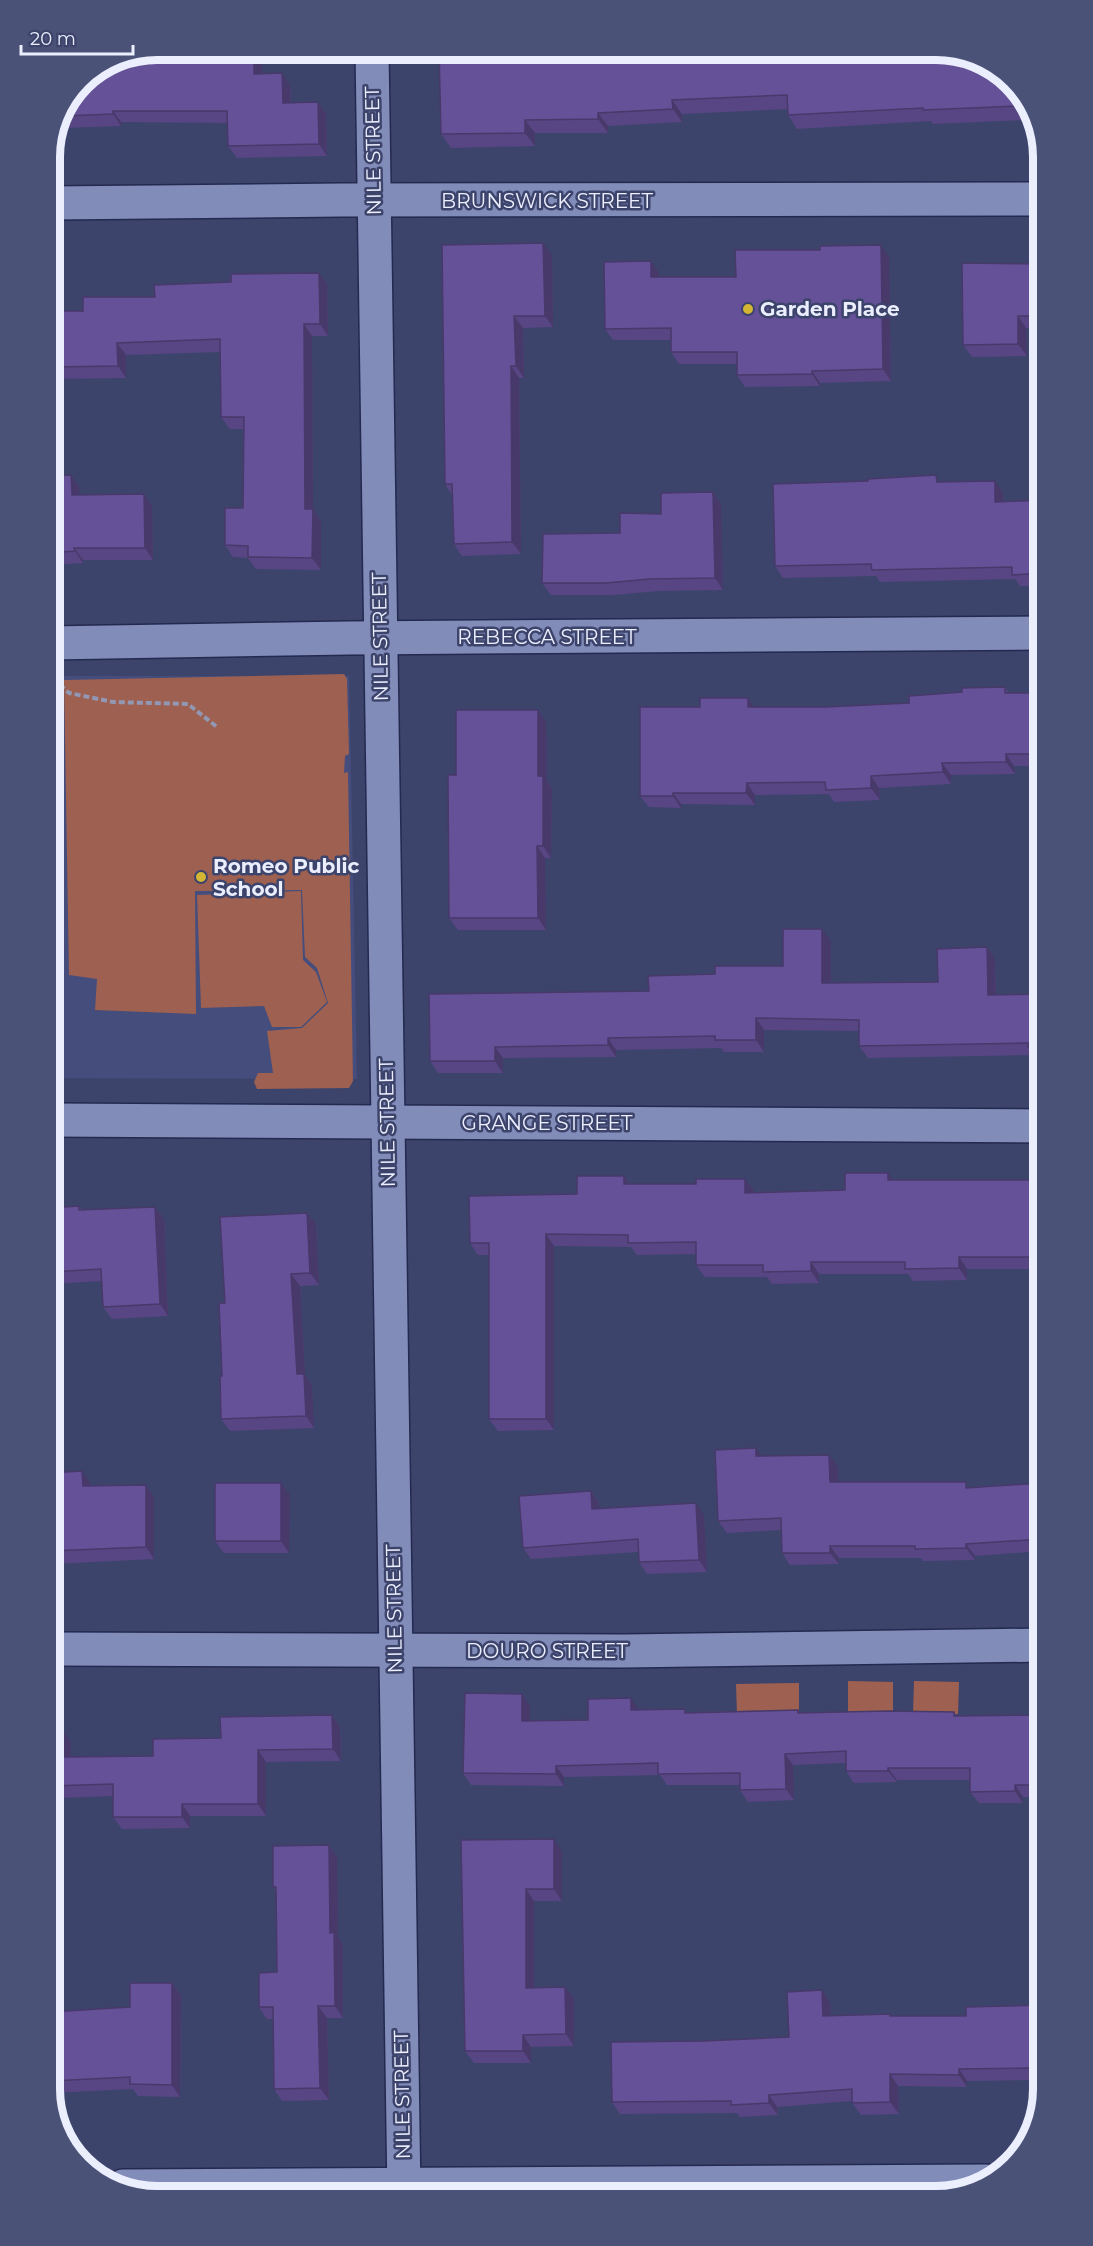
<svg xmlns="http://www.w3.org/2000/svg" width="1093" height="2246" font-family="Montserrat,sans-serif">
<rect width="100%" height="100%" fill="#3d446c"/>
<path fill="#454d7c" d="M50 676H349L357 1079 50 1078Z"/>
<g fill="#9e6050">
<path d="M344 674 347 679 349 754 345 756 344 773 348 772 353 1081 349 1088 257 1089 254 1082 258 1073H273L267 1031 302 1028 328 1003 317 968 305 957 302 890 195 891 196 1014 95 1010 97 979 69 975 64 680Z"/>
<path d="M301 891 303 960 316 972 327 1002 301 1027H272L264 1006 201 1008 197 895Z"/>
<path d="M848 1681 893 1682V1714L848 1713Z"/>
<path d="M914 1681 959 1682 958 1714 913 1713Z"/>
<path d="M799 1683V1713L737 1714 736 1684Z"/>
</g>
<g fill="none" stroke-linecap="round" stroke-linejoin="round">
<g stroke="#24294f" stroke-width="36">
<g id="minor">
<path d="M372 50 404 2196"/>
<path d="M50 203 342 200 1043 199"/>
<path d="M50 643 349 638 1043 633"/>
<path d="M50 1120 1043 1126"/>
<path d="M123 2186 986 2181"/>
</g>
</g>
<g stroke="#24294f" stroke-width="36">
<path id="tertiary" d="M50 1649 624 1651 1043 1645"/>
</g>
<path stroke="#9297b3" stroke-width="4" stroke-dasharray="6 3" stroke-linecap="butt" d="M53 679 69 693 113 702 188 704 217 727"/>
<use href="#minor" stroke="#828cb9" stroke-width="33"/>
<use href="#tertiary" stroke="#828cb9" stroke-width="33"/>
</g>
<g fill="#574683">
<path d="M157 50H166L168 51H225V50H262V74L290 85 291 103 326 114 327 156 237 158 228 146V123L121 122V126L63 128 61 126 81 81Z"/>
<path d="M536 50V62L1001 72 1035 116 1037 126H1028L1023 120 933 124 931 121 797 129 788 115V109L682 114V122L608 126V133H535V146L451 148 441 134Z"/>
<path d="M442 245 552 255 553 327 523 328 524 378H519L521 554 462 556 454 544 452 495 445 484Z"/>
<path d="M889 257 891 381 820 383V386L745 387 737 375V364H679L671 352V340H613L605 329 659 273V277H736Z"/>
<path d="M1044 264V328H1026L1027 356 972 357 963 345Z"/>
<path d="M319 273 327 284 328 336H312L313 509 321 521V570L256 569 248 558 233 557 225 545 243 508V429H230L221 417 220 352 126 355V378L50 379V311H83L231 282Z"/>
<path d="M50 476 79 487V495L152 506 153 560H83V563L51 565 50 563Z"/>
<path d="M941 482 1003 493 1004 502 1044 500V586H1020L1015 579 880 582 876 576 783 578 775 566Z"/>
<path d="M713 492 721 504 723 590 658 591 614 595H551L542 583 620 533 661 514Z"/>
<path d="M1005 687 1009 693H1044V766H1014L1015 774 951 775V784L879 788 880 800 834 802 829 794 755 795V805L681 804V808L649 807 640 796 700 707 748 698 754 707H826L909 703 962 692Z"/>
<path d="M546 722 547 781 552 788 551 858H545L546 930H458L449 918 456 775Z"/>
<path d="M831 941V983L938 982 987 947 995 959 996 995 1044 994 1043 1059H1036L1033 1055 868 1058 859 1046V1031L764 1030V1052H724L721 1048 616 1050V1057L503 1058V1073H438L430 1061 649 991 715 974 783 966Z"/>
<path d="M624 1176 630 1184H696L745 1179 754 1191V1192L845 1190 893 1180H1043V1269H967V1280L913 1281 908 1274H819V1283L772 1284 767 1277H705L696 1265V1254L637 1255 631 1247 554 1246V1430L498 1431 489 1419V1255H478L470 1243 577 1194Z"/>
<path d="M79 1206 82 1210 155 1207 164 1219 168 1316 112 1319 103 1307 102 1281 50 1284V1208Z"/>
<path d="M307 1213 316 1224 319 1285 300 1286 305 1375 312 1385 314 1428 230 1431 221 1419 225 1303Z"/>
<path d="M829 1455 838 1467V1482L969 1487 1043 1483V1551L975 1556V1560L923 1561 921 1558H839V1564L790 1565 782 1553V1530L727 1533 718 1521 761 1456Z"/>
<path d="M50 1473 90 1483V1486L154 1497V1559L54 1564 50 1558Z"/>
<path d="M591 1491 599 1503V1509L704 1515 707 1572 647 1574 639 1562 638 1552 531 1559 523 1548Z"/>
<path d="M290 1495 289 1553H224L215 1541Z"/>
<path d="M530 1706V1721L588 1720 639 1710 687 1712 798 1710 800 1713 954 1712 957 1716 1043 1715V1797H1023V1803H979L970 1792V1780H897V1782L854 1783 846 1771V1763L793 1765 794 1800 748 1802 740 1790V1785H667L660 1775 564 1777V1786L471 1785 463 1773Z"/>
<path d="M332 1715 340 1727 341 1761 266 1762V1816H190V1828L122 1829 113 1817V1796L59 1798V1842H50V1731L71 1743V1757L153 1756 221 1738Z"/>
<path d="M461 1840 562 1851V1901H534V1987H565L574 1999V2046L531 2047V2063H474L465 2051Z"/>
<path d="M329 1845 337 1857 338 1938 343 1944V2018H327L329 2100 282 2101 274 2089 273 2019H267L259 2007 277 1972 276 1891 273 1887Z"/>
<path d="M172 1983 181 1995 180 2097 138 2096 133 2089 50 2093V2012L130 2007Z"/>
<path d="M1043 1990V2085L1040 2080 967 2081V2087L898 2086 899 2114 861 2115 852 2103V2101L777 2107 778 2115 740 2117 737 2113 620 2114 612 2102 705 2041 789 2037 830 2002 831 2015 890 2014 891 2016H966L1043 2005Z"/>
</g>
<g fill="#47396a">
<path d="M254 50H262V86L254 74Z"/>
<path d="M527 50H536V76L526 62Z"/>
<path d="M282 73 290 85 291 115 283 103Z"/>
<path d="M672 100 682 114V122L673 109Z"/>
<path d="M318 102 326 114 327 156 319 144Z"/>
<path d="M113 111 121 122V126L113 114Z"/>
<path d="M598 113 608 126V133L598 119Z"/>
<path d="M525 120 535 133V146L525 133Z"/>
<path d="M543 243 552 255 553 327 545 316Z"/>
<path d="M881 245 889 257 891 381 883 369Z"/>
<path d="M651 261 659 273V289L651 277Z"/>
<path d="M319 273 327 284 328 336 320 324Z"/>
<path d="M514 316 523 328 524 378 516 366Z"/>
<path d="M1018 316 1026 328 1027 356 1018 344Z"/>
<path d="M304 324 312 336 313 511V509L321 521V570L312 558 305 509Z"/>
<path d="M117 343 126 355V378L118 366Z"/>
<path d="M511 366 519 378 521 554 512 542Z"/>
<path d="M812 371 820 383V386L812 374Z"/>
<path d="M71 475 79 487 80 507 72 495Z"/>
<path d="M995 481 1003 493 1004 514 995 502Z"/>
<path d="M713 492 721 504 723 590 715 578Z"/>
<path d="M144 494 152 506 153 560 145 548Z"/>
<path d="M74 548 83 560V563L75 551Z"/>
<path d="M748 698 756 710 748 707Z"/>
<path d="M538 710 546 722 547 781 552 788 551 858 543 846 538 776Z"/>
<path d="M1006 754 1014 766 1015 774 1006 762Z"/>
<path d="M942 763 951 775V784L943 772Z"/>
<path d="M871 776 879 788 880 800 871 788Z"/>
<path d="M747 783 755 795V805L746 793Z"/>
<path d="M673 793 681 804V808L673 796Z"/>
<path d="M537 846 545 858 546 930 538 918Z"/>
<path d="M822 929 831 941V995L822 983Z"/>
<path d="M987 947 995 959 996 1007 988 995Z"/>
<path d="M756 1018 764 1030V1052L756 1040Z"/>
<path d="M608 1038 616 1050V1057L608 1045Z"/>
<path d="M495 1047 503 1058V1073L495 1061Z"/>
<path d="M888 1173 896 1185 888 1180Z"/>
<path d="M624 1176 632 1188 624 1184Z"/>
<path d="M745 1179 754 1191V1205L745 1193Z"/>
<path d="M155 1207 164 1219 168 1316 160 1304Z"/>
<path d="M307 1213 316 1224 319 1285 310 1273Z"/>
<path d="M546 1234 554 1246V1430L546 1419Z"/>
<path d="M959 1257 967 1269V1280L959 1268Z"/>
<path d="M811 1262 819 1274V1283L811 1271Z"/>
<path d="M291 1274 300 1286 305 1375 312 1385 314 1428 306 1416 297 1374Z"/>
<path d="M756 1448 764 1460 756 1456Z"/>
<path d="M829 1455 838 1467V1494L830 1482Z"/>
<path d="M82 1471 90 1483 91 1498 83 1486Z"/>
<path d="M281 1483 290 1495 289 1553 281 1541Z"/>
<path d="M146 1485 154 1497V1559L146 1547Z"/>
<path d="M591 1491 599 1503 600 1521 592 1509Z"/>
<path d="M696 1503 704 1515 707 1572 699 1560Z"/>
<path d="M966 1544 975 1556V1560L966 1548Z"/>
<path d="M830 1546 839 1558V1564L830 1553Z"/>
<path d="M522 1694 530 1706V1733L522 1721Z"/>
<path d="M631 1698 639 1710H631Z"/>
<path d="M332 1715 340 1727 341 1761 333 1749Z"/>
<path d="M63 1731 71 1743V1768L63 1757Z"/>
<path d="M258 1750 266 1762V1816L258 1804Z"/>
<path d="M785 1754 793 1765 794 1800 786 1789Z"/>
<path d="M556 1766 564 1777V1786L556 1774Z"/>
<path d="M888 1768 897 1780V1782L888 1771Z"/>
<path d="M1015 1785 1023 1797V1803L1015 1791Z"/>
<path d="M51 1786 59 1798V1842L51 1830Z"/>
<path d="M182 1804 190 1816V1828L182 1817Z"/>
<path d="M554 1839 562 1851V1901L554 1889Z"/>
<path d="M329 1845 337 1857 338 1938 343 1944V2018L335 2006 330 1933Z"/>
<path d="M526 1889 534 1901V1999L526 1988Z"/>
<path d="M172 1983 181 1995 180 2097 172 2085Z"/>
<path d="M565 1987 574 1999V2046L566 2034Z"/>
<path d="M822 1990 830 2002 832 2027 823 2016Z"/>
<path d="M318 2006 327 2018 329 2100 320 2088Z"/>
<path d="M523 2035 531 2047V2063L523 2051Z"/>
<path d="M959 2069 967 2081V2087L959 2075Z"/>
<path d="M890 2074 898 2086 899 2114 890 2102Z"/>
<path d="M769 2095 777 2107 778 2115 769 2103Z"/>
</g>
<g fill="#655198" stroke="#47396a" stroke-width="1.5">
<path d="M157 50H165V51H225V50H254V74L282 73 283 103 318 102 319 144 228 146 227 111H113V114L65 116 81 81 116 58Z"/>
<path d="M439 50H527L526 62 620 60V50H943L1001 72 1032 112 1018 113V106L923 110V108L788 115 787 95 672 100 673 109 598 113V119L525 120V133L441 134Z"/>
<path d="M543 243 545 316H514L516 366H511L512 542 454 544 452 484H445L442 245Z"/>
<path d="M881 245 883 369 812 371V374L737 375V352H671V328L605 329 604 262 651 261V277H736L735 250H820V246Z"/>
<path d="M962 263 1044 264V316H1018V344L963 345Z"/>
<path d="M319 273 320 324H304L305 509H313L312 558 248 557V546L225 545V508H243L244 417H221L220 339 117 343 118 366 50 367V311H83V297H155L154 285 231 282V274Z"/>
<path d="M71 475 72 495 144 494 145 548H74L75 551 50 553V476Z"/>
<path d="M936 475 937 482 995 481V502L1044 500V573L1012 575V567L872 570 871 564 775 566 773 484 868 481V479Z"/>
<path d="M713 492 715 578 650 579 606 583H542L543 534 620 533V513L661 514V493Z"/>
<path d="M1005 687V693H1044V754H1006V762L942 763 943 772 871 776V788L826 790 825 782 747 783 746 793H673V796H640V707H700V698H748V707H826L909 703V696L962 692V688Z"/>
<path d="M456 710H538V776H543V846H537L538 918H449L448 775H456Z"/>
<path d="M783 929H822V983L938 982 937 949 987 947 988 995 1044 994 1043 1047H1028V1043L859 1046V1020L756 1018V1040H715V1036L608 1038V1045L495 1047V1061H430L429 994 649 991 648 976 715 974V966H783Z"/>
<path d="M845 1173H888V1180H1043V1257H959V1268L905 1269V1262H811V1271L763 1272V1265H696V1242L628 1243V1235L546 1234V1419H489V1243H470L469 1196 577 1194V1176H624V1184H696V1179H745V1193L845 1190Z"/>
<path d="M79 1206V1210L155 1207 160 1304 103 1307 101 1269 50 1272V1208Z"/>
<path d="M307 1213 310 1273 291 1274 297 1374H304L306 1416 221 1419 220 1376H222L219 1303H225L220 1217Z"/>
<path d="M756 1448V1456L829 1455 830 1482H966V1488L1043 1483V1539L966 1544V1548L915 1549V1546H830V1553H782L781 1518 718 1521 715 1450Z"/>
<path d="M82 1471 83 1486 146 1485V1547L50 1551V1473Z"/>
<rect x="215" y="1483" width="66" height="58"/>
<path d="M591 1491 592 1509 696 1503 699 1560 639 1562 638 1539 523 1548 519 1496Z"/>
<path d="M465 1693 522 1694V1721L588 1720V1699L631 1698V1710L685 1709V1713L798 1710V1713L888 1711 954 1712V1716L1043 1715V1785H1015V1791L970 1792V1768H888V1771H846V1751L785 1754 786 1789 740 1790V1773L658 1774V1763L556 1766V1774L463 1773Z"/>
<path d="M332 1715 333 1749 258 1750V1804H182V1817H113V1784L51 1786V1830H50V1731H63V1757L153 1756V1739L221 1738 220 1717Z"/>
<path d="M554 1839V1889H526V1988L565 1987 566 2034 523 2035V2051H465L461 1840Z"/>
<path d="M329 1845 330 1933 334 1932 335 2006H318L320 2088 274 2089 273 2007H259V1973L277 1972 276 1887H273V1846Z"/>
<path d="M130 1983H172V2085L130 2084V2077L50 2081V2012L130 2007Z"/>
<path d="M822 1990 823 2016 890 2014V2016H966V2007L1043 2005V1990V2073H1036L1035 2068 959 2069V2075L890 2074V2102L852 2103V2089L769 2095V2103L731 2105V2101L612 2102 611 2042 705 2041 789 2037 787 1992Z"/>
</g>
<g fill="#d4b635" stroke="#3d446c" stroke-width="2">
<circle cx="748" cy="309" r="6"/>
<circle cx="201" cy="877" r="6"/>
</g>
<g text-anchor="middle" stroke-width="5" stroke-linejoin="round" paint-order="stroke">
<g font-size="20" fill="#ebeefd" stroke="#3d446c">
<text transform="translate(373 151) rotate(-91)" y="7">NILE STREET</text>
<text x="547" y="208">BRUNSWICK STREET</text>
<text transform="translate(380 637) rotate(-91)" y="7">NILE STREET</text>
<text x="547" y="644">REBECCA STREET</text>
<text transform="translate(387 1123) rotate(-91)" y="7">NILE STREET</text>
<text x="547" y="1130">GRANGE STREET</text>
<text transform="translate(394 1609) rotate(-91)" y="7">NILE STREET</text>
<text x="547" y="1658">DOURO STREET</text>
<text transform="translate(402 2095) rotate(-91)" y="7">NILE STREET</text>
</g>
<g font-size="20" font-weight="bold" fill="#ebeefd" stroke="#3d446c" text-anchor="start">
<text x="760" y="316">Garden Place</text>
<text x="213" y="873">Romeo Public<tspan x="213" dy="23">School</tspan></text>
</g>
</g>
<path d="M0 0H1093V2246H0ZM157 60H936A97 97 0 0 1 1033 157V2089A97 97 0 0 1 936 2186H157A97 97 0 0 1 60 2089V157A97 97 0 0 1 157 60Z" fill="#4b5278" fill-rule="evenodd"/>
<path fill="none" stroke="#ebeefd" stroke-width="8" d="M157 60H936A97 97 0 0 1 1033 157V2089A97 97 0 0 1 936 2186H157A97 97 0 0 1 60 2089V157A97 97 0 0 1 157 60Z"/>
<path d="M21 45v9h112v-9" fill="none" stroke="#ebeefd" stroke-width="3"/>
<text x="30" y="45" font-size="18" fill="#ebeefd" stroke="#3d446c" stroke-width="4.5" paint-order="stroke">20 m</text>
</svg>
